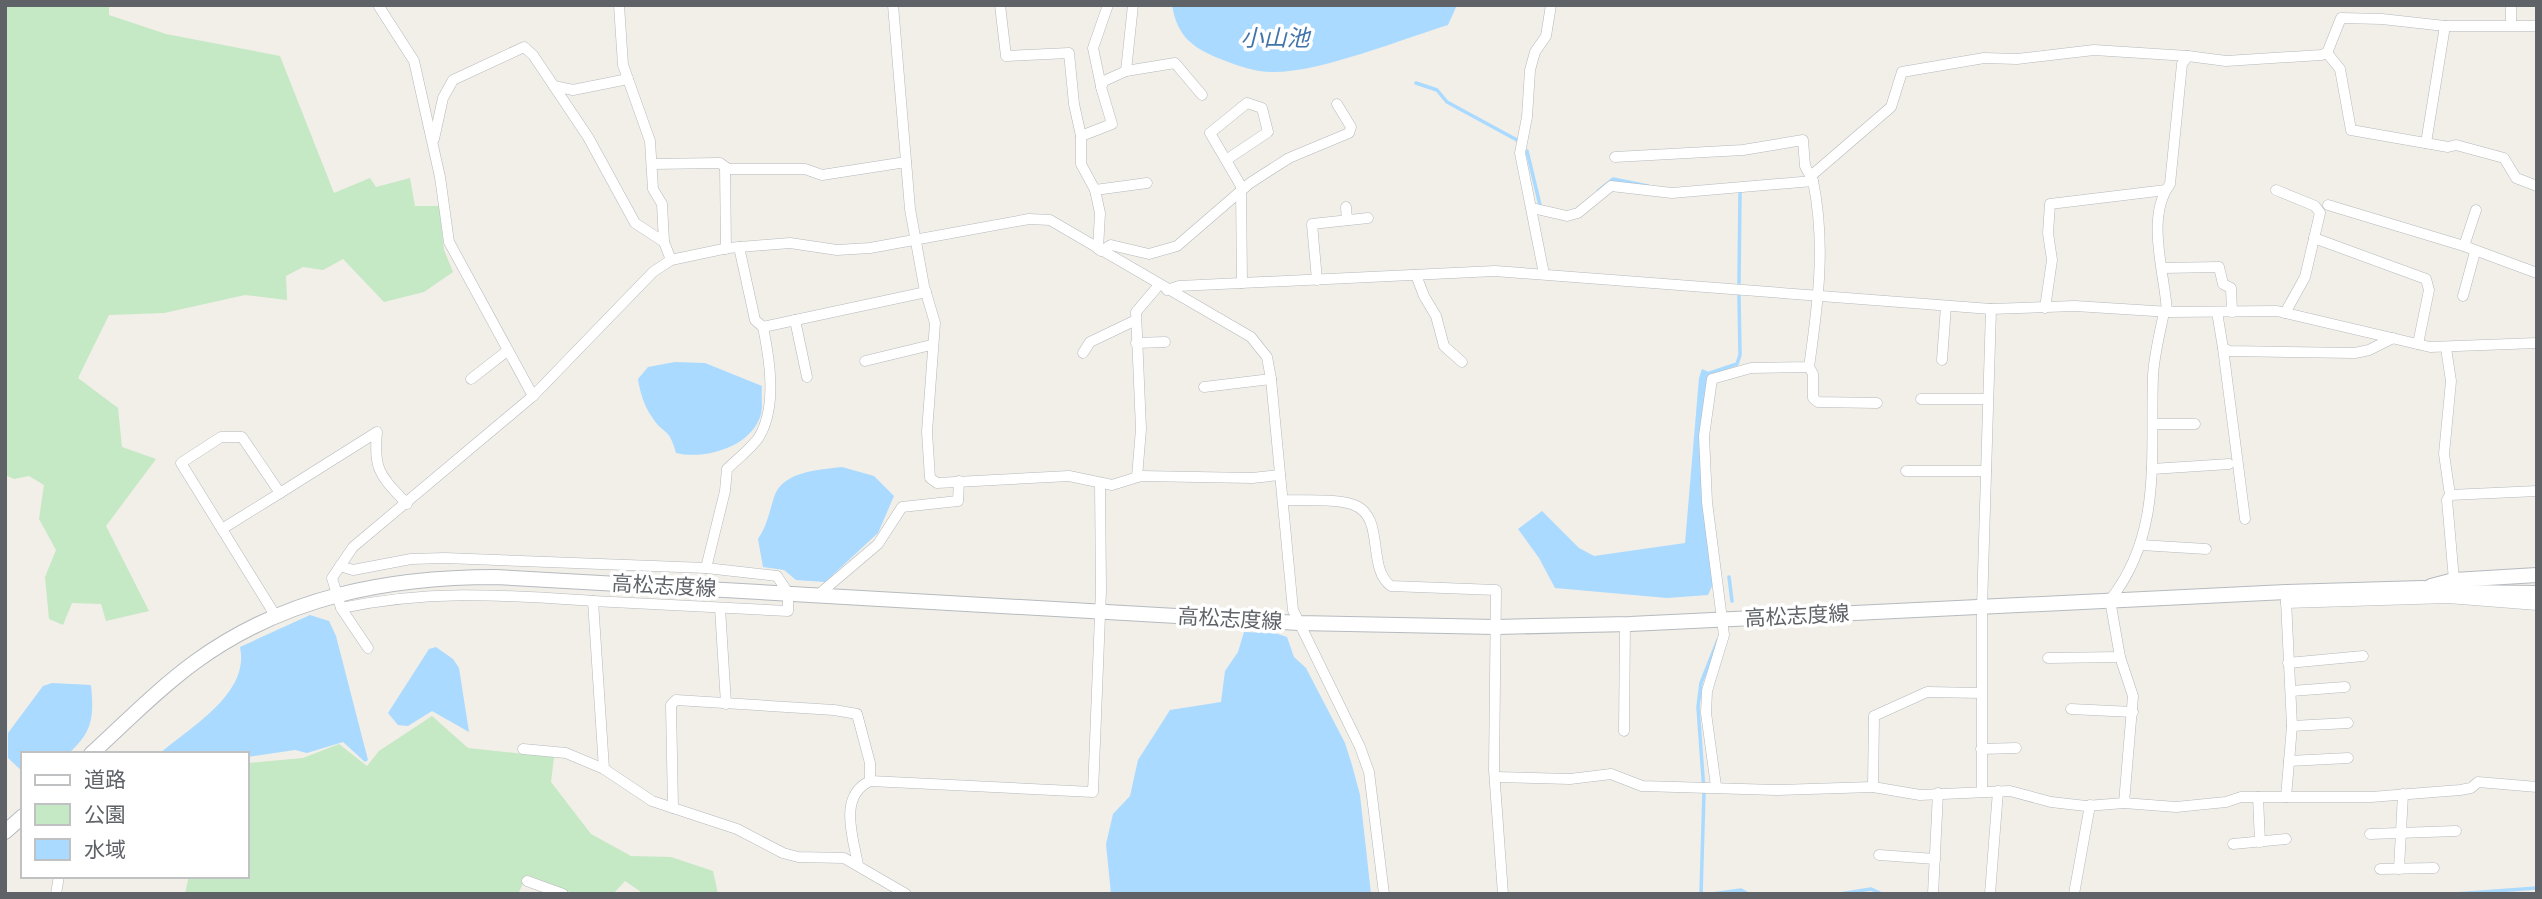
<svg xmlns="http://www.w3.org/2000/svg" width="2542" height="899" font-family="'DejaVu Sans','Noto Sans JP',sans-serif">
<rect width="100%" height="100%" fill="#f1efe8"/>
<g fill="#c5e8c5">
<path d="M5 5H109V15L166 34 280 56 334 193 370 178 376 187 410 178 415 206H439L444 250 453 272 424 292 384 302 343 259 323 270 303 267 286 276 287 300 245 295 164 313 109 315 78 378 118 408 122 447 156 459 106 526 149 611 106 621 101 604 72 603 63 625 49 619 45 577 56 550 39 519 44 485 29 476 14 479 5 475Z"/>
<path d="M432 716 468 748 554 757 551 782 591 834 631 856 671 857 713 871 718 894H644L625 881 613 894H575L527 875 518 894H185L189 876H247V763L303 758 339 744 367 766 379 751Z"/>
</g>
<g fill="#aadaff">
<path d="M1172 5H1457L1448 25C1402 39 1316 74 1270 72 1252 71 1235 65 1218 58 1191 47 1177 35 1172 5Z"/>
<path d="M675 362 705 363 762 386C761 395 763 406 761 414 752 447 705 460 676 453 669 426 663 435 652 417 644 406 640 392 638 379L648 367Z"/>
<path d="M1702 369 1711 373 1706 419 1713 584 1708 595 1667 598 1555 588 1539 558 1518 529 1542 511 1579 548 1594 556 1685 543 1699 378Z"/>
<path d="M842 467 874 476 894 496 878 533 825 582 796 580 784 570 763 567 758 539C767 526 769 513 774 497 783 471 818 470 842 467Z"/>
<path d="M310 615 329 621 336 636 368 760 365 762 343 742 307 753 295 750 247 757V754H159C190 727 250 694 240 647Z"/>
<path d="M1244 632 1275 633 1287 637 1294 657 1306 668 1345 743 1352 765 1360 795 1371 894H1111L1106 844 1113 814 1130 796 1138 760 1170 710 1221 702 1225 671 1238 652Z"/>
<path d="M436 647 453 659 459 668 469 732 432 711 408 726 398 725 388 713 429 649Z"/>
<path d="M52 683 91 685C94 717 93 732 68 754H23V772L8 758V733L43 686Z"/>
</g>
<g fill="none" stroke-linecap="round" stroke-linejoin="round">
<g stroke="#aadaff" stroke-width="3.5">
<path d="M1416 83 1437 90 1447 102 1517 140"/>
<path d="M1527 151 1540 205"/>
<path d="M1598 191 1613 179 1648 186"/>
<path d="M1739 283 1740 192"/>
<path d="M1707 374 1737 364 1740 355 1739 296"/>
<path d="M1729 577 1732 601"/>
<path d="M1701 894 1704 792 1698 707 1701 683 1718 640"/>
<path d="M1712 894 1741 890 1748 894"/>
<path d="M1840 894 1871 889 1882 894"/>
<path d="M2455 894 2537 888"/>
</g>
<g stroke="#b5b8bc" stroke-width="11">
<g id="minor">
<path d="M378 5 414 61 440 177 449 242 533 396"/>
<path d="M619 5 623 65 650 141 653 189 662 204 664 242 671 260"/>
<path d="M893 5 910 209 924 286 935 323 927 432 930 478 937 483 1069 476 1112 485 1141 476 1252 478 1280 475"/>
<path d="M1000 5 1006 56 1069 53 1074 104 1081 136V164L1095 190 1100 213 1098 249"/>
<path d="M2511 25V5"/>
<path d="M2327 53 2340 69 2351 130 2448 147 2456 145 2504 158 2516 178 2537 186"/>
<path d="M1126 71 1133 5"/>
<path d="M554 86 573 90 628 79"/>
<path d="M1101 86 1093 48 1108 5"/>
<path d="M1081 136 1112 124 1101 87 1104 81 1126 71 1175 63 1202 95"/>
<path d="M434 139 443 98 453 80 524 47 533 55 588 137 635 223 664 242"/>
<path d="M2426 143 2445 26"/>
<path d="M1615 157 1743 150 1803 140 1805 166 1813 181"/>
<path d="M1226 160 1268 132 1262 108 1247 103 1210 133 1241 186 1242 283"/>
<path d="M652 164 720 163 728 169H805L822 175 906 162"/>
<path d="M725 167 726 249"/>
<path d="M1812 175 1891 107 1902 72 1984 58 2017 59 2094 50 2188 56"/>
<path d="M1095 190 1147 183"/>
<path d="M2276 190 2315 206 2320 213 2305 277 2285 313"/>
<path d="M2328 205 2464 246"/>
<path d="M1346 207 1347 220"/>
<path d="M1532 208 1567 216 1578 213 1611 186 1672 193 1813 181C1826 244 1818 304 1809 367L1751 368 1712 379 1704 436 1707 502 1724 635 1707 691 1706 713 1716 786"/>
<path d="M2476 210 2464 246 2537 273"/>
<path d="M2314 238 2426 279 2429 290 2418 344"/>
<path d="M739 247 755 320 763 327 926 292"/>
<path d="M1101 251 1111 245 1149 254 1177 246 1250 183 1289 158 1349 133 1351 127 1337 104"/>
<path d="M2162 268 2219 267 2223 284 2231 288 2232 312"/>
<path d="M1544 274 1520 153 1527 117 1530 70 1535 52 1546 36 1551 5"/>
<path d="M1416 275 1424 296 1436 316 1444 346 1462 362"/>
<path d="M1317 280 1312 224 1368 218"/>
<path d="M1167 290 1179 286 1495 271 1991 309 2075 306 2170 312 2277 311 2430 347 2537 343"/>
<path d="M2463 296 2475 252"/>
<path d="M2045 308 2052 260 2048 233 2050 204 2166 190"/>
<path d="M2167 312C2165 273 2145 218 2170 184L2182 64 2188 56 2226 61 2321 55 2327 53 2341 18 2382 19 2445 26H2537"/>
<path d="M2217 312 2223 348 2230 351 2355 353 2369 350 2393 338"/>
<path d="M795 320 807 377"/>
<path d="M1136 343 1165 342"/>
<path d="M2223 348 2245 519"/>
<path d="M2446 348 2451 381 2444 454 2450 495"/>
<path d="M1083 353 1090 342 1136 320"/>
<path d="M1942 360 1946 306"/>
<path d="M865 361 931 345"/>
<path d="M1809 367 1813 374V398L1818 402 1877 403"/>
<path d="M471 379 507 351"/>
<path d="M1204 387 1271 379"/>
<path d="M1921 399H1988"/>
<path d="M2155 424H2195"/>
<path d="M2152 469 2229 464"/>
<path d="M1906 471H1986"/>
<path d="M1137 477 1141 429 1136 312 1159 285"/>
<path d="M1283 500C1302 501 1338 498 1354 505 1386 517 1366 568 1391 586L1496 590 1494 770 1503 894"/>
<path d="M222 529 280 493"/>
<path d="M2141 545 2206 549"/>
<path d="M340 566 353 570 411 559 445 558 706 568 777 576 788 593V611L593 601"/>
<path d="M706 568 725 491 727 469C737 459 751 449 759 437 777 407 770 361 763 327"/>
<path d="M2454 580 2447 500 2450 495 2537 491"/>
<path d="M818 595 878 544 902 507 958 501 959 481"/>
<path d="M2286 600 2292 726 2286 797"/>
<path d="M2286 603 2448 598 2537 605"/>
<path d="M341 608 368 648"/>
<path d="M720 608 726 704"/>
<path d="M275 615 181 463 221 437H242L280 493 377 432C373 471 381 476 407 504"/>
<path d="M2048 658 2120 657"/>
<path d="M2288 663 2363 656"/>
<path d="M2291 691 2345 687"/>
<path d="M2071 709 2133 712"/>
<path d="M2292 726 2348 723"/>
<path d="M1624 731 1625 624"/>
<path d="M523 749 566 753 604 769"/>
<path d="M1981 749 2016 748"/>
<path d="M2289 761 2348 758"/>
<path d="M1495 777 1570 779 1611 774 1642 786 1776 790 1873 787 1920 795 2010 791 2051 802 2086 806 2124 803 2176 807 2226 802 2241 797H2371L2460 790 2471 788 2478 782 2537 787"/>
<path d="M1873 787 1874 716 1927 692 1981 693"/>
<path d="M1982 790V607L1991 309"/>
<path d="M2258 797 2260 842"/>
<path d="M2124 803 2133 696 2120 657 2110 600C2163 533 2150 455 2153 376 2154 355 2160 333 2164 312"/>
<path d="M673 808 671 705 676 700 834 710 857 714 870 763V781"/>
<path d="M2370 834 2456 831"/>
<path d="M2233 844 2286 839"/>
<path d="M1879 855 1935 859"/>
<path d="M858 865C853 837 838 796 870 781L1093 792 1101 590 1100 484"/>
<path d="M2380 869 2434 868"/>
<path d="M2399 869 2403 794"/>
<path d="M527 881 563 894"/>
<path d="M56 894 59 876"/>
<path d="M906 894 844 858 798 857 783 853 737 829 652 801 604 769 593 601C502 595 432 589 341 608L332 578 353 547 533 396 653 272 671 260 728 248 790 243 837 250 870 248 1029 219 1050 220 1251 337 1267 357 1271 379 1293 610 1360 747 1369 772 1384 894"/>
<path d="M1933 894 1938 793"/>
<path d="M1990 894 1998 791"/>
<path d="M2074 894 2090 805"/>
</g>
</g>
<g stroke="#b6babf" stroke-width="16">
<g id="secondary">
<path d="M2431 586 2454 580 2537 575"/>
<path d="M91 754C125 723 158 689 195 662 284 597 387 577 496 577L1299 623 1496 627 1630 624 2286 592 2422 588 2452 592 2537 593"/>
<path d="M5 832 23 816"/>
</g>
</g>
<use href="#minor" stroke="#fff" stroke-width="10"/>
<use href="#secondary" stroke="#fff" stroke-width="14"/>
</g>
<g text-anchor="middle" stroke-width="7" stroke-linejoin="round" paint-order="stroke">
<g font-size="21" fill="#5f6368" stroke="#fff">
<text transform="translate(664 586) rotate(3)" y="7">高松志度線</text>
<text transform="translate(1797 616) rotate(-3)" y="7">高松志度線</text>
<text transform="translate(1230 619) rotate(3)" y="7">高松志度線</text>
</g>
<g font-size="23" font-style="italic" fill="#4174aa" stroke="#fff">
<text x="1275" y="46">小山池</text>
</g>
</g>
<rect width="2542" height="899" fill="none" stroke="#5f6368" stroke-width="14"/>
<rect x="21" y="752" width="228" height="126" fill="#ffffff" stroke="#bfc1c3" stroke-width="2"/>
<rect x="35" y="775" width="35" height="10" fill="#ffffff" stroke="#bfc1c3" stroke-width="2"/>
<text x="84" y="787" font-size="21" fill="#5f6368">道路</text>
<rect x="35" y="804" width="35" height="21" fill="#c5e8c5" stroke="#bfc1c3" stroke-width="2"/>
<text x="84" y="822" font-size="21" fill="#5f6368">公園</text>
<rect x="35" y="839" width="35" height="21" fill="#aadaff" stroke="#bfc1c3" stroke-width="2"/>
<text x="84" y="857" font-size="21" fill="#5f6368">水域</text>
</svg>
